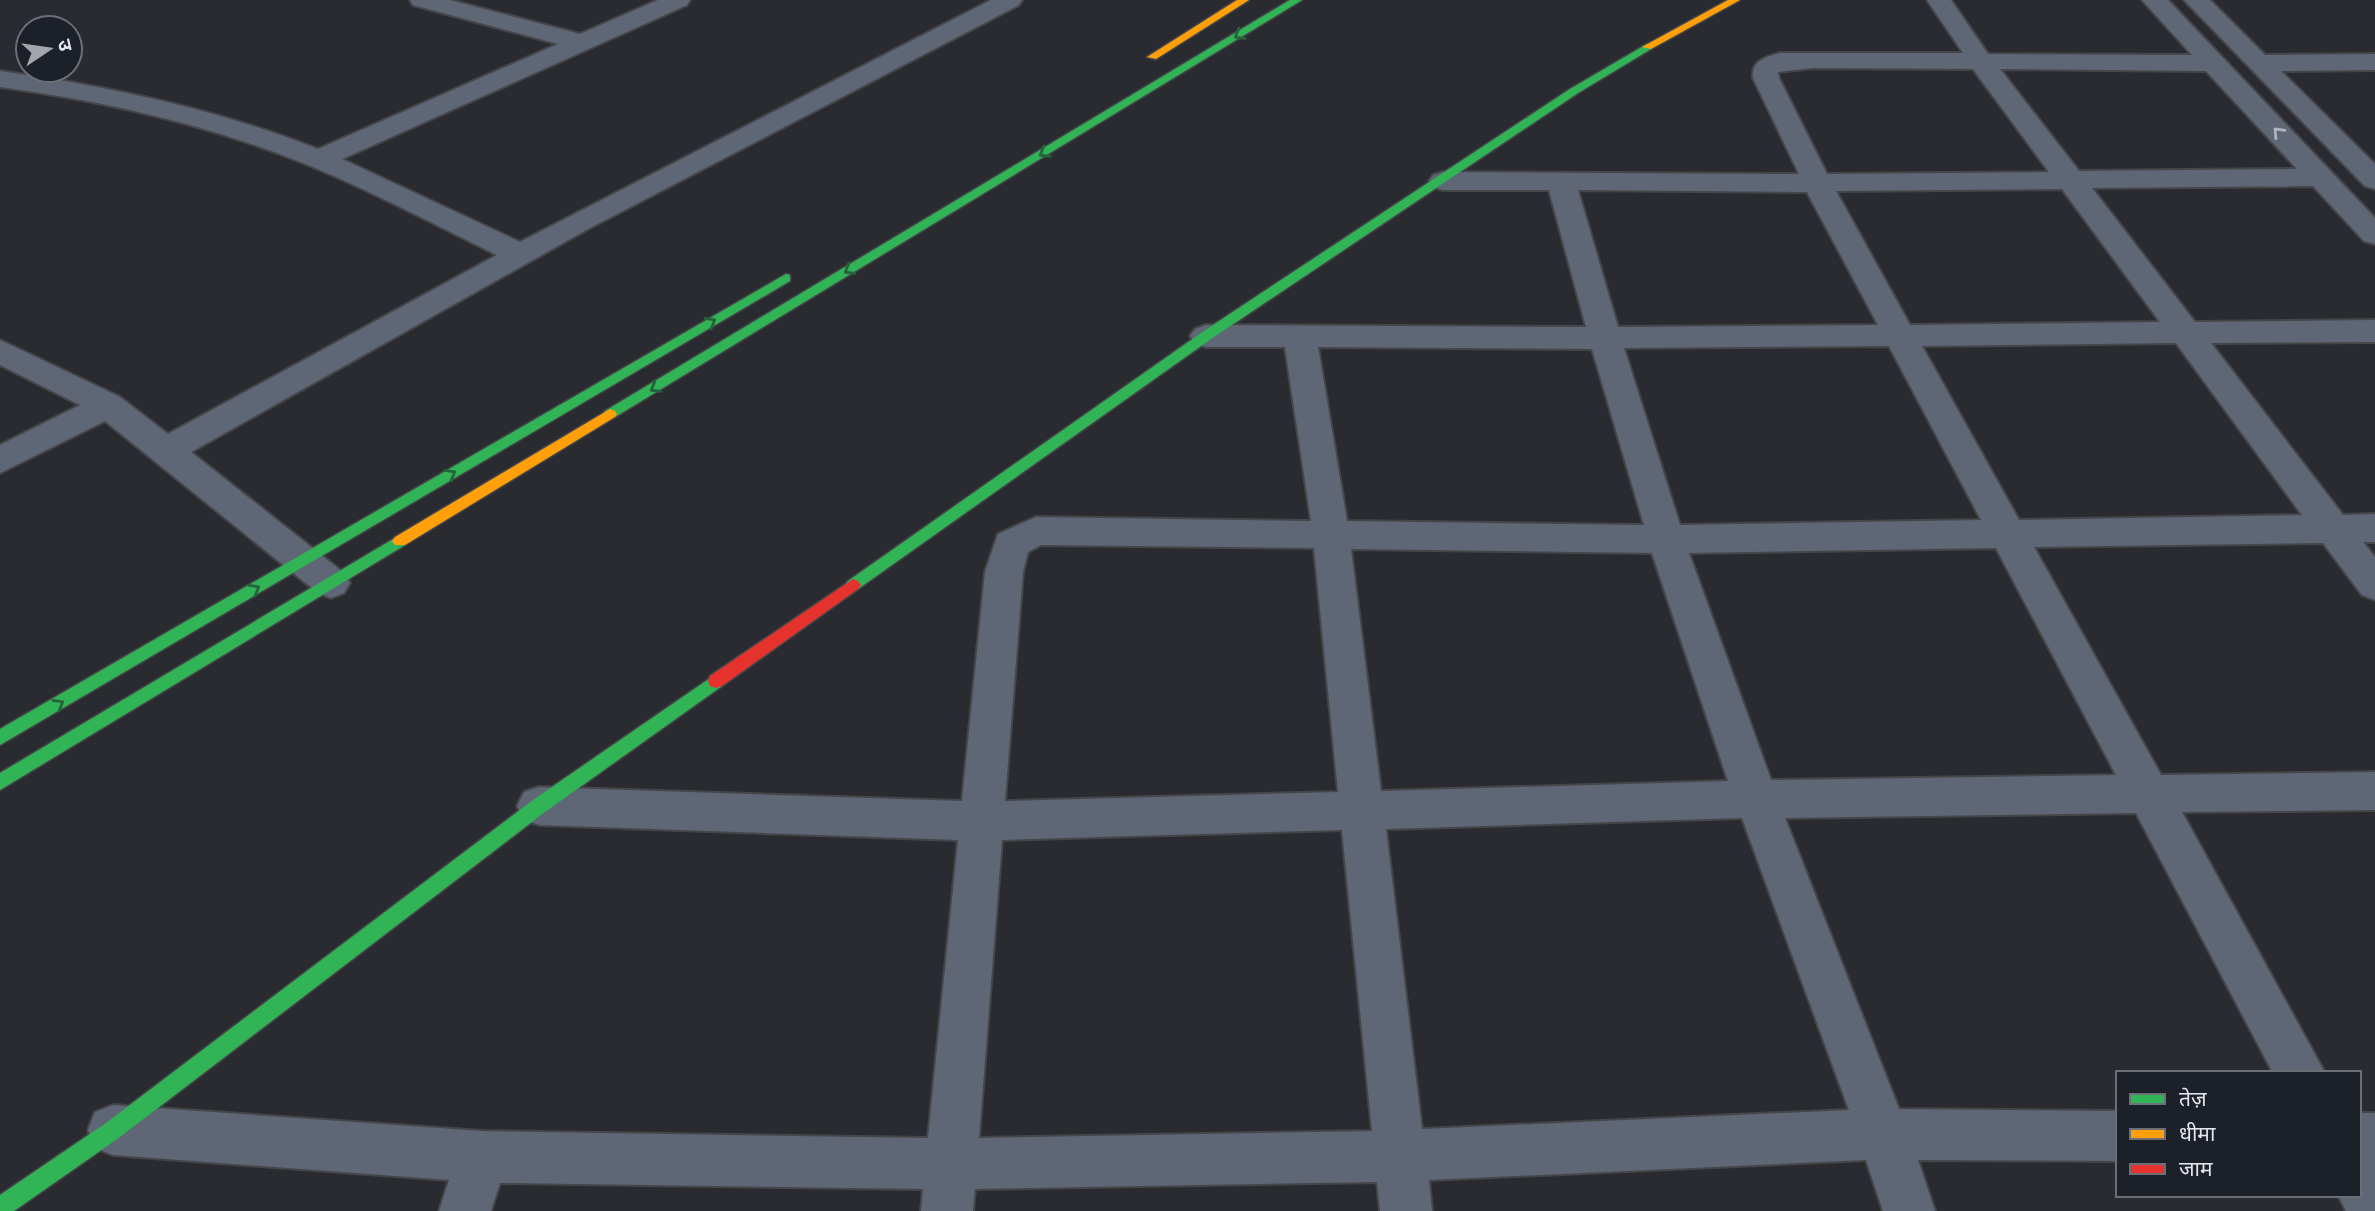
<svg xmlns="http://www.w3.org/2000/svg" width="2375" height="1211" font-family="Lato,'Noto Sans Devanagari',sans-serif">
<rect width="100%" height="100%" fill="#292b30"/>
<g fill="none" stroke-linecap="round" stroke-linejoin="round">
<g stroke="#444649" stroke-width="4">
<g id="street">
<path d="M410 0H450L580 34 658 0H690L687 5 342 159 520 242 991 0H1022L1019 5 588 229 191 452 344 573 350 583 344 593 331 598 318 593 105 421 0 473V445L80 405 0 365V340L120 397 168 434 497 255C427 221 357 183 285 156 193 121 97 100 0 87V71C108 86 216 109 318 149L558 44 413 5Z"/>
<path d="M1927 0H1951L1988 54 2192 55 2142 0H2168L2375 218V244L2364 241 2313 186 2092 188 2195 322 2375 320V342L2211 343 2343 515 2375 514V542H2363L2375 557V600L2362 595 2323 543 2034 547 2161 775 2375 772V810L2182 812 2325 1073H2273L2136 813 1785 818 1899 1109 2118 1111V1161L1918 1160 1935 1211H1883L1866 1160 1429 1180 1432 1211H1380L1377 1182 975 1189 973 1211H921L923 1189 500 1183 491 1211H439L449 1180 113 1155 95 1148 88 1130 95 1112 113 1105 482 1131 928 1138 958 840 539 825 524 820 517 806 524 792 539 787 962 801 985 572 998 534 1036 517 1311 521 1285 347H1206L1195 343 1190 336 1195 329 1206 325 1586 327 1549 190H1443L1433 187 1429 181 1433 175 1443 172 1799 174 1753 78C1751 61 1765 57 1780 53H1963ZM1813 68 1973 69 2049 172 1827 174 1779 78 1778 72ZM2000 69 2206 71 2297 169 2079 171ZM2062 189 2160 322 1910 325 1836 191ZM1578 190 1807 192 1878 325 1618 327ZM2176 343 2302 515 2019 520 1922 346ZM1889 346 1981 520 1680 525 1624 348ZM1318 347 1592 349 1644 525 1347 521ZM1041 545 1314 548 1338 792 1005 801 1023 572 1028 552ZM1996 548 2116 775 1771 780 1689 553ZM1351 549 1652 553 1728 781 1381 791ZM1742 818 1849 1110 1422 1129 1386 829ZM1342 830 1372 1131 979 1138 1002 840Z"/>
<path d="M2184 0H2210L2265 55 2375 54V70L2281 71 2375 164V189L2365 186Z"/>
<path d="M2359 1113H2375V1211H2346L2338 1195H2359Z"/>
</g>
</g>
<g stroke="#444649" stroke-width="3">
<g id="fast">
<path d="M1290 0H1302L615 417H605L603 414 605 411Z"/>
<path d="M1647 44 1652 47 1651 49 1578 93 1211 339 858 589H848L845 585 848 581 1201 333 1570 89Z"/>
<path d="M786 274 790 275V281L0 745V729Z"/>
<path d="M400 535 408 541 405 545 0 790V773Z"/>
<path d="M716 674 722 676 724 681 722 686 545 812 120 1137 14 1211H0V1195L106 1123 533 800Z"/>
</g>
</g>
<g stroke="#444649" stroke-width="3">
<g id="slow">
<path d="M1237 0H1249L1156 59 1147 57Z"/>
<path d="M1728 0H1740L1651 49 1642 47Z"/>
<path d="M610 409 615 411 617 414 615 417 405 545H395L392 541 395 537Z"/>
</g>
</g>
<g stroke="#444649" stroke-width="3">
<path id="jam" d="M853 579 858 581 861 585 858 589 722 686 716 688 710 686 708 681 710 676Z"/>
</g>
<use href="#street" fill="#5f6675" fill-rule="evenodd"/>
<use href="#fast" fill="#30b455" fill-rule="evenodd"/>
<use href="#slow" fill="#ff9f0a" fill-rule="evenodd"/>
<use href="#jam" fill="#e5322d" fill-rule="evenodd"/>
</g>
<defs><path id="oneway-chevron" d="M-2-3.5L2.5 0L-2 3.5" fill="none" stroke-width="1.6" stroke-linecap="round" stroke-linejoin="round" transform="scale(1.75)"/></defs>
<g stroke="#25633d">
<use href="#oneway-chevron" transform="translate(1239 35) rotate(149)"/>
<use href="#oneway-chevron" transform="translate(1044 153) rotate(149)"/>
<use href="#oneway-chevron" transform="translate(849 270) rotate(149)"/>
<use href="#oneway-chevron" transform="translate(711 322) rotate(-30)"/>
<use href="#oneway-chevron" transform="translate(655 388) rotate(149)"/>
<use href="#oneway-chevron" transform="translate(451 474) rotate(-30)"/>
<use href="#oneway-chevron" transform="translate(255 589) rotate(-30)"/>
<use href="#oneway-chevron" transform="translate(59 704) rotate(-30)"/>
</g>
<use stroke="#aeb3bc" href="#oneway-chevron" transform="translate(2278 132) rotate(-133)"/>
<rect x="2116" y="1071" width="245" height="126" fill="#1c2029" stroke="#6c6f77" stroke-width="2"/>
<rect x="2130" y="1094" width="35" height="10" fill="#30b455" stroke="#6c6f77" stroke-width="2"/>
<text x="2179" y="1106" font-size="21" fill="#e3e6ec">तेज़</text>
<rect x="2130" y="1129" width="35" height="10" fill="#ff9f0a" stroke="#6c6f77" stroke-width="2"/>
<text x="2179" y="1141" font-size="21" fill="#e3e6ec">धीमा</text>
<rect x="2130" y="1164" width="35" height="10" fill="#e5322d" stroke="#6c6f77" stroke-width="2"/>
<text x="2179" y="1176" font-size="21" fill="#e3e6ec">जाम</text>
<g transform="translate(49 49) rotate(77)"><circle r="33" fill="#1c2029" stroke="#6c6f77" stroke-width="2"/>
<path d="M0-5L12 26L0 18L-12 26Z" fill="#a2a5aa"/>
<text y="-10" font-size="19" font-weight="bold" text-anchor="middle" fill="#e3e6ec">उ</text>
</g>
</svg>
